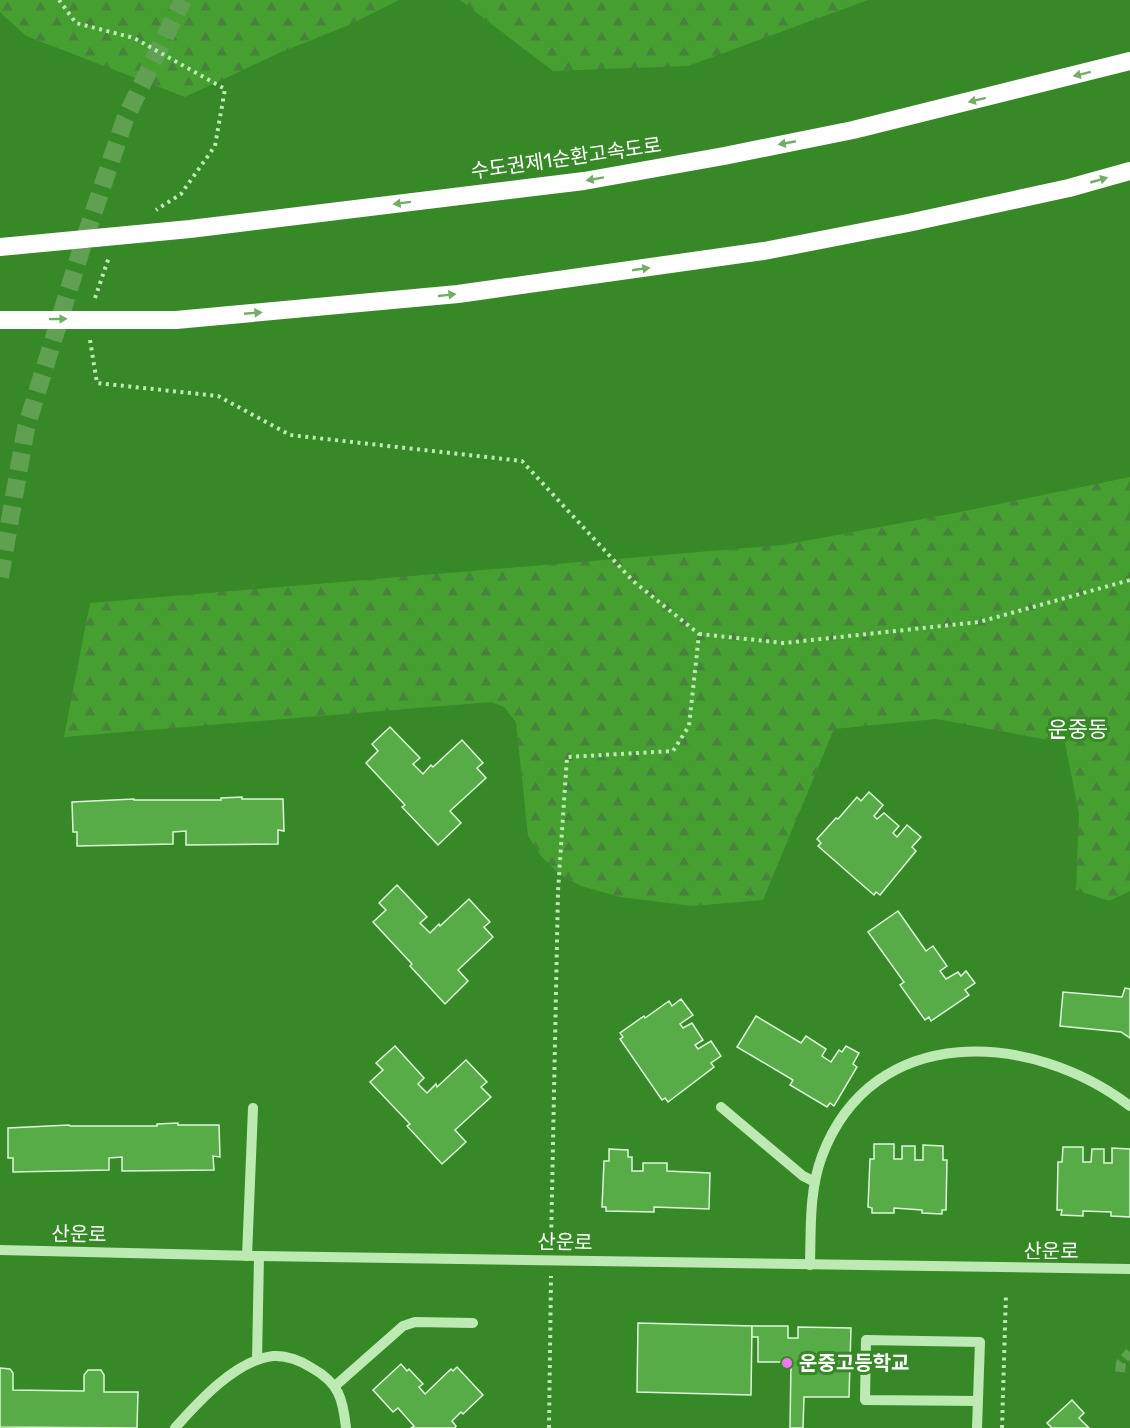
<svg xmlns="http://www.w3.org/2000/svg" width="1130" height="1428" font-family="Rubik,'Noto Sans KR',sans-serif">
<defs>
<pattern id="forest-firs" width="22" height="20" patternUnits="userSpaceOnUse" patternTransform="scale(1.5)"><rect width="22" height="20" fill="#45a031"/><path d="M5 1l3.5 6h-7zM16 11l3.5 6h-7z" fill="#47833a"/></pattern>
</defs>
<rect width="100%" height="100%" fill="#378826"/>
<g fill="url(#forest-firs)">
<path d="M0 0H399L349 25 279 53 185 97 26 36 0 12Z"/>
<path d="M460 0H868L688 66 553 71Z"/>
<path d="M1130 477V891L1109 901 1076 890 1079 814 1065 743 936 719 834 729 763 900 692 906 620 897 581 886 560 875 541 856 528 836 516 722 504 707 491 702 64 737 90 603 783 545 960 512Z"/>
</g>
<g fill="#58ac47" stroke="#dcf7d7" stroke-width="1.5">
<path d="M390 727 420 758 413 764 423 774 431 765 433 767 462 740 483 763 477 768 486 778 450 811 461 823 438 845 402 807 405 805 366 763 378 751 372 744Z"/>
<path d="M869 792 883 805 874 816 877 819 884 813 899 826 893 833 897 837 907 825 921 837 912 847 916 851 880 895 876 892 874 895 859 882 818 846 821 843 817 839 836 818 838 819 857 797 861 801Z"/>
<path d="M242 797V799H283L284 831 278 830V844L186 845V831L173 832V844L77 846V832H73L72 802 134 799V800H221V798Z"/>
<path d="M397 885 427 917 420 923 430 933 439 924 440 926 469 899 490 922 484 927 493 937 458 970 468 981 445 1004 410 966 412 964 373 922 386 910 379 903Z"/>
<path d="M898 911 926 951 933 946 947 966 940 971 946 979 958 972 961 976 966 971 975 983 965 990 969 995 931 1021 929 1017 925 1020 900 985 904 982 868 932Z"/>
<path d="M1125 988 1130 989V1038L1121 1032 1060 1026 1063 992 1122 997Z"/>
<path d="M681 999 693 1015 680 1024 683 1028 692 1023 703 1040 695 1045 698 1049 711 1041 721 1056 711 1063 714 1067 668 1102 665 1098 662 1100 620 1039 623 1037 620 1033 644 1016 645 1018 669 1001 672 1006Z"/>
<path d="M756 1016 801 1043 806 1036 826 1049 822 1056 831 1062 839 1050 842 1052 846 1046 859 1053 853 1064 857 1067 834 1106 830 1103 827 1107 790 1085 793 1080 737 1047Z"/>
<path d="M395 1046 424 1078 418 1084 427 1093 436 1084 437 1087 466 1060 487 1082 481 1087 491 1097 455 1130 466 1142 442 1164 407 1126 410 1124 370 1082 383 1070 376 1063Z"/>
<path d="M178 1123V1125H219L220 1157 213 1156 214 1170 122 1171V1157L109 1158V1170L13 1172V1158H8V1128L69 1125 70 1126H157V1124Z"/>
<path d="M874 1144H894V1159H902V1146H915V1160H923V1145L943 1146V1160H947L946 1210H942V1214L922 1213V1210L894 1208V1213H872V1208L868 1207 870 1159H874Z"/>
<path d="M1063 1147H1083V1162H1091L1092 1149H1104V1163H1112V1148L1130 1149V1217L1111 1216V1212L1083 1211V1216L1061 1215 1062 1210H1057L1058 1162H1062Z"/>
<path d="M609 1149 628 1150V1157H632V1171H643V1163H667V1171L710 1173 709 1209 654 1207V1212L606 1211V1207H602L604 1161H609Z"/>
<path d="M638 1323 752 1326 751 1395 637 1392Z"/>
<path d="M752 1326H788V1338H798V1327L851 1328 849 1397H804L803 1428H790L791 1362H758V1337H752Z"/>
<path d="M401 1364 407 1371 409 1369 423 1384 419 1387 425 1394 451 1369 453 1371 457 1367 483 1395 463 1414 461 1412 452 1421 456 1426 455 1428H411L414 1426 398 1408 393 1412 373 1390Z"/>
<path d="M0 1368 10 1369 13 1373V1390L84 1391V1375L88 1370H101L104 1375V1392H138L137 1428 0 1427Z"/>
<path d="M1072 1400 1084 1413 1079 1418 1089 1428H1052L1047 1423Z"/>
</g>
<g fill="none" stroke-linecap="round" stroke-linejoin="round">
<path stroke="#5fa051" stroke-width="10" stroke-dasharray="10 5" stroke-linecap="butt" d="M1120 1372 1121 1363 1130 1352"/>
<path stroke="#5fa051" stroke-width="18" stroke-dasharray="18 9" stroke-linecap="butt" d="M0 577 26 428 83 244 125 119 183 0"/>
<g stroke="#bde9b3" stroke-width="4" stroke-dasharray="3 4.5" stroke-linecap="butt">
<path d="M59 0 76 23 134 38 225 89 215 146 181 194 156 210"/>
<path d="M95 298 109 257"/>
<path d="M90 340 97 383 218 396 290 435 522 461 633 581 699 634 689 726 673 751 567 757 558 891 551 1244"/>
<path d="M699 634 784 643 979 622 1130 580"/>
<path d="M549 1428 551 1276"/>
<path d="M1002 1428 1006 1293"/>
</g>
<g stroke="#bde9b3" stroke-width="10">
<path d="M721 1107 803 1176 815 1182"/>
<path d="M0 1250 259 1256 1130 1269"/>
<path d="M247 1256 253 1108"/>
<path d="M810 1265C811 1228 809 1191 822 1156 873 1021 1032 1031 1130 1106"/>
<path d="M257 1360 259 1256"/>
<path d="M335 1386 403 1326 415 1322 473 1323"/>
<path d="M175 1428C198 1402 236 1360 273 1356 286 1355 302 1361 312 1368 339 1383 343 1399 346 1428"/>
<path d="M977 1428 980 1342 866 1340 865 1400 978 1401"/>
</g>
<g stroke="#fff" stroke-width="18">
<path d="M0 247 190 229 584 181 724 156 853 130 1130 61"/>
<path d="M0 320H176L458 294 764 251 908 223 1069 188 1130 171"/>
</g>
</g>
<defs><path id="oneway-solid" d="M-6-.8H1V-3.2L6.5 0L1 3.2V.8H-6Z" transform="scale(1.5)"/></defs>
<g fill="#73ac67">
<use href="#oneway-solid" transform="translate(1082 74) rotate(166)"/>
<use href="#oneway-solid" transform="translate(977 100) rotate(166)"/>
<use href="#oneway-solid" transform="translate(787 143) rotate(169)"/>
<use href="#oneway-solid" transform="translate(595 179) rotate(170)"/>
<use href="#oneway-solid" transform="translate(1099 180) rotate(-16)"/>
<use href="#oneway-solid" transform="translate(402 203) rotate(173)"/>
<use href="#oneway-solid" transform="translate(641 269) rotate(-8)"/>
<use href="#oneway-solid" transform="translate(447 295) rotate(-6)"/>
<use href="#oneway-solid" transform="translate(253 313) rotate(-5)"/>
<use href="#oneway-solid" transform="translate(58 319) rotate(-1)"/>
</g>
<circle fill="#ef78f2" stroke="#378826" stroke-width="2" cx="787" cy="1363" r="6"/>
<g text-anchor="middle" stroke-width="6" stroke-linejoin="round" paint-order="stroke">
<g font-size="20" fill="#fff" stroke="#378826">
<text transform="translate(566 158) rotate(-8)" y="7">수도권제1순환고속도로</text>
<text transform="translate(79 1234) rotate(1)" y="7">산운로</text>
<text transform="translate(565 1242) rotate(1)" y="7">산운로</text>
<text x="1051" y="1258">산운로</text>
</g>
<g font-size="20" font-weight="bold" fill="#fff" stroke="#378826" text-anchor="start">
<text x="799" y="1370">운중고등학교</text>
</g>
<g font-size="22" fill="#fff" stroke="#378826">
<text x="1078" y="737">운중동</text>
</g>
</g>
</svg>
